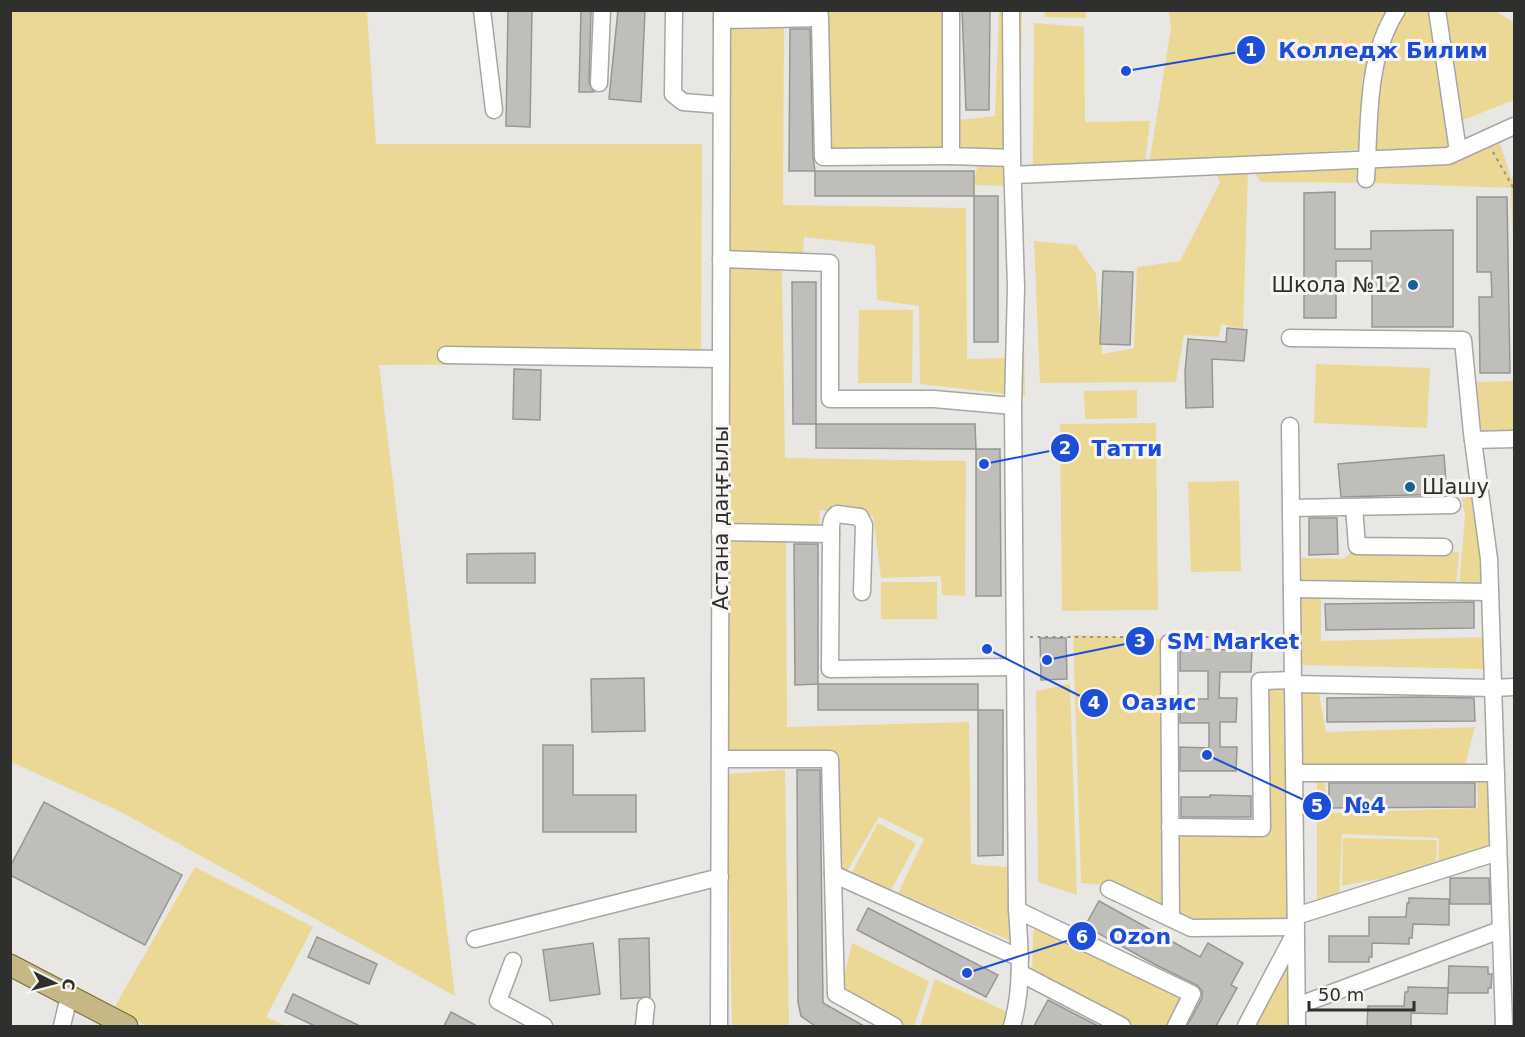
<svg xmlns="http://www.w3.org/2000/svg" width="1525" height="1037" font-family="'DejaVu Sans',sans-serif">
<rect width="100%" height="100%" fill="#e8e7e4"/>
<g fill="#ecd895">
<path d="M11 11H367L376 144H702L701 363 379 365 455 996 121 812 11 762Z"/>
<path d="M826 11H944L946 150 830 151Z"/>
<path d="M999 11H1022L1020 153 961 151 959 120 995 116Z"/>
<path d="M1045 11H1086V18L1044 17Z"/>
<path d="M1169 11H1388L1362 80 1361 149 1149 164 1171 28Z"/>
<path d="M1403 11H1429L1450 149 1373 153C1376 108 1377 49 1403 11Z"/>
<path d="M1442 11H1496L1514 23V100L1458 122Z"/>
<path d="M1034 23 1084 27 1085 122 1150 121 1145 163 1033 168Z"/>
<path d="M727 25 784 28 783 205 966 208 967 359 1009 358 1007 186 974 185 978 162H1021L1025 396 920 384 919 306 877 300 875 245 804 237 803 257 727 254Z"/>
<path d="M1500 143 1511 178 1514 177V268L1511 188 1374 183 1261 182 1254 172 1448 163Z"/>
<path d="M1216 172H1248L1243 329 1221 324 1219 337 1184 335 1176 382 1040 383 1034 241 1076 245 1096 274 1102 354 1134 348 1137 267 1180 261 1220 182Z"/>
<path d="M727 264 782 271 785 458 966 461 965 596 942 595 941 576 881 578 873 516 820 510 819 528 727 524Z"/>
<path d="M859 310H913L912 383H858Z"/>
<path d="M1316 364 1430 368 1427 428 1314 423Z"/>
<path d="M1514 381V432H1482L1475 382Z"/>
<path d="M1137 390V418L1085 419 1084 391Z"/>
<path d="M1156 423 1158 610 1062 611 1060 424Z"/>
<path d="M1239 481 1241 571 1191 572 1188 482Z"/>
<path d="M1477 493 1486 589 1459 588 1465 516 1462 499Z"/>
<path d="M786 538 787 727 969 722 971 864 1025 869 1018 944 898 893 924 839 879 817 847 871 839 869 833 754 727 753V542Z"/>
<path d="M1354 549 1459 552 1456 586H1321V641L1486 637 1487 669 1298 665 1296 558 1344 559Z"/>
<rect x="881" y="582" width="56" height="37"/>
<path d="M1073 635 1166 639V909L1108 885 1081 883Z"/>
<path d="M1070 684 1077 895 1038 882 1036 691Z"/>
<path d="M1265 686 1287 689 1289 922 1195 923 1174 912 1173 832 1268 833Z"/>
<path d="M1318 689 1326 732 1475 727 1464 769H1298L1296 693Z"/>
<path d="M785 770 789 1026H732L727 774Z"/>
<path d="M1477 776H1493V849L1438 866 1439 838 1342 834 1339 897 1317 906V778H1325L1327 813 1478 808Z"/>
<path d="M878 823 916 843 890 892 852 872Z"/>
<path d="M1343 838 1437 840 1436 868 1342 886Z"/>
<path d="M195 867 313 927 266 1017 286 1026H147L114 1008Z"/>
<path d="M1034 914 1183 995 1169 1026H1133L1032 971Z"/>
<path d="M852 943 929 981 914 1026H906L841 990Z"/>
<path d="M1293 953V1026H1252Z"/>
<path d="M935 979 1012 1014 1007 1026H920Z"/>
</g>
<g fill="#bfbebb" stroke="#979693" stroke-width="1.5">
<path d="M508 10H532L530 127 506 126Z"/>
<path d="M581 10H591L589 83 594 92H579Z"/>
<path d="M618 10H645L641 102 609 99Z"/>
<path d="M962 10H990L989 110H966Z"/>
<path d="M790 29H810L813 157 815 171H789Z"/>
<rect x="815" y="171" width="159" height="25"/>
<path d="M1335 192V249H1371V231L1453 230V327H1372V261H1336V318H1304V193Z"/>
<rect x="974" y="196" width="24" height="146"/>
<path d="M1477 197H1507L1510 373H1480L1479 297H1492L1491 272H1477Z"/>
<path d="M1103 271 1133 272 1130 345 1100 344Z"/>
<path d="M792 282H816V424H793Z"/>
<path d="M1227 328 1247 330 1244 361 1212 359 1213 407 1186 408 1185 372 1188 339 1226 342Z"/>
<path d="M514 369 541 370 540 420 513 419Z"/>
<path d="M816 424H975L976 449 816 448Z"/>
<path d="M976 449H1000L1001 596H976Z"/>
<path d="M1444 455 1447 494 1341 497 1338 464Z"/>
<path d="M1309 518H1337L1338 554 1309 555Z"/>
<path d="M794 544H818V684L795 685Z"/>
<path d="M535 553V583H467V554Z"/>
<path d="M1474 602V628L1326 630 1325 604Z"/>
<path d="M1040 638H1066L1067 679 1041 680Z"/>
<path d="M1180 649 1252 650 1251 672H1220L1219 698H1237L1236 722H1220V747H1237L1236 771H1180V747L1209 748V723H1180V699H1208V671H1180Z"/>
<path d="M644 678 645 731 592 732 591 679Z"/>
<rect x="818" y="684" width="160" height="26"/>
<path d="M1421 697 1474 698 1475 721 1327 722V698Z"/>
<path d="M978 710H1003V855L978 856Z"/>
<path d="M543 745H573V795H636V832H543Z"/>
<path d="M797 770H820L823 1003 864 1026H815L801 1016 798 1002Z"/>
<path d="M1329 783H1475V807L1329 808Z"/>
<path d="M1210 795 1251 796V817H1181V797H1210Z"/>
<path d="M44 802 182 875 145 945 10 875V867Z"/>
<path d="M1450 878H1489L1490 904H1450Z"/>
<path d="M1409 898 1449 899V925L1413 924 1412 938H1409V944L1372 943V957H1369V962H1329V936H1369V917H1406L1407 903H1409Z"/>
<path d="M1099 901 1200 957 1208 943 1243 963 1231 985 1237 988 1216 1026H1187L1202 998V991L1197 985 1156 965 1085 926Z"/>
<path d="M868 908 998 975 986 997 857 930Z"/>
<path d="M317 937 377 964 369 984 308 957Z"/>
<path d="M649 938 650 997 621 999 619 939Z"/>
<path d="M593 943 600 994 550 1001 543 950Z"/>
<path d="M1449 966 1488 967V974H1492L1491 988H1488V993H1448Z"/>
<path d="M1408 987 1448 988 1447 1014 1411 1013V1026H1367L1368 1006H1404L1405 992H1408Z"/>
<path d="M293 994 360 1026H315L285 1012Z"/>
<path d="M1048 1000 1098 1026H1034Z"/>
<path d="M451 1012 477 1026H444Z"/>
</g>
<g fill="none" stroke-linecap="round" stroke-linejoin="round">
<g stroke="#a7a6a3" stroke-width="19">
<g id="minor">
<path d="M482 10 494 110"/>
<path d="M674 10 673 94 683 102 721 105"/>
<path d="M951 10V156L1012 158"/>
<path d="M1011 10 1012 158 1016 287 1013 406 1017 910C1020 950 1023 988 1012 1026"/>
<path d="M1437 10 1458 151"/>
<path d="M820 18 823 157 951 156"/>
<path d="M722 20 820 18 819 10"/>
<path d="M599 83 602 10"/>
<path d="M1013 175 1448 156 1514 126"/>
<path d="M1366 179C1370 122 1365 60 1397 10"/>
<path d="M721 259 830 263V399H934L1013 406"/>
<path d="M1290 338 1463 340 1472 433 1489 559 1504 1026"/>
<path d="M446 355 721 359"/>
<path d="M1290 426 1297 1026"/>
<path d="M1473 440 1514 439"/>
<path d="M1354 507 1357 546 1444 547"/>
<path d="M1291 508 1452 505"/>
<path d="M720 532 831 534 830 669 1016 667"/>
<path d="M831 534C831 526 830 519 837 514L860 517 864 525 862 592"/>
<path d="M1292 589 1490 592"/>
<path d="M1169 643 1171 918"/>
<path d="M1293 684 1493 688 1514 687"/>
<path d="M720 759H830L836 994 894 1026"/>
<path d="M1294 773H1496"/>
<path d="M1170 827 1262 828 1260 681 1293 680"/>
<path d="M833 874 1020 958"/>
<path d="M1109 889 1191 928 1296 927"/>
<path d="M1017 910 1192 994 1176 1026"/>
<path d="M1296 916 1498 852"/>
<path d="M475 939 720 877"/>
<path d="M513 961 498 1001 544 1026"/>
<path d="M1020 973 1122 1026"/>
<path d="M1297 1006 1500 930"/>
<path d="M62 1026 69 996"/>
<path d="M644 1026 646 1006"/>
<path d="M719 1026 722 10"/>
<path d="M1246 1026 1294 935"/>
</g>
</g>
<g stroke="#776833" stroke-width="23">
<path id="major" d="M10 965 127 1026"/>
</g>
<g stroke="#92918f" stroke-width="2" stroke-dasharray="3 4.5" stroke-linecap="butt">
<path d="M1493 152 1514 189"/>
<path d="M1030 637H1157"/>
<path d="M1183 637H1273"/>
</g>
<use href="#minor" stroke="#fff" stroke-width="16"/>
<use href="#major" stroke="#c5b786" stroke-width="21"/>
</g>
<g fill="#136294" stroke="#f6f5f1" stroke-width="2">
<circle cx="1413" cy="285" r="6"/>
<circle cx="1410" cy="487" r="6"/>
</g>
<g text-anchor="middle" stroke-width="6" stroke-linejoin="round" paint-order="stroke">
<g font-size="21" fill="#2f2f2e" stroke="#f6f5f1" text-anchor="end">
<text x="1401" y="292">Школа №12</text>
<text x="1422" y="494" text-anchor="start">Шашу</text>
</g>
<g font-size="21" fill="#2f2f2e" stroke="#f6f5f1">
<text transform="translate(721 518) rotate(-90)" y="7">Астана даңғылы</text>
</g>
</g>
<path fill="none" stroke="#1d4ed8" stroke-width="2" d="M1126 71L1251 50M984 464L1065 448M1047 660L1140 641M987 649L1094 703M1207 755L1317 806M967 973L1082 936"/>
<g fill="#1d4ed8" stroke="#f6f5f1" stroke-width="2">
<circle cx="1126" cy="71" r="6"/>
<circle cx="984" cy="464" r="6"/>
<circle cx="1047" cy="660" r="6"/>
<circle cx="987" cy="649" r="6"/>
<circle cx="1207" cy="755" r="6"/>
<circle cx="967" cy="973" r="6"/>
<circle cx="1251" cy="50" r="15"/>
<circle cx="1065" cy="448" r="15"/>
<circle cx="1140" cy="641" r="15"/>
<circle cx="1094" cy="703" r="15"/>
<circle cx="1317" cy="806" r="15"/>
<circle cx="1082" cy="936" r="15"/>
</g>
<g font-size="18" text-anchor="middle" font-weight="bold" fill="#fff">
<text x="1251" y="56">1</text>
<text x="1065" y="454">2</text>
<text x="1140" y="647">3</text>
<text x="1094" y="709">4</text>
<text x="1317" y="812">5</text>
<text x="1082" y="943">6</text>
</g>
<g font-size="22" text-anchor="middle" font-weight="bold" fill="#1d4ed8" stroke="#f6f5f1" stroke-width="6" stroke-linejoin="round" paint-order="stroke">
<text x="1383" y="58">Колледж Билим</text>
<text x="1127" y="456">Татти</text>
<text x="1233" y="649">SM Market</text>
<text x="1159" y="710">Оазис</text>
<text x="1365" y="813">№4</text>
<text x="1140" y="944">Ozon</text>
</g>
<rect width="1525" height="1037" fill="none" stroke="#2f2f2e" stroke-width="24"/>
<g transform="translate(54 983) rotate(96)" stroke="#f6f5f1" stroke-width="4.5" paint-order="stroke">
<path d="M0-4.5L10 22L0 15L-10 22Z" fill="#2f2f2e"/>
<text y="-9" font-size="16" font-weight="bold" text-anchor="middle" fill="#2f2f2e">С</text>
</g>
<path d="M1309 1001v9h105v-9" fill="none" stroke="#2f2f2e" stroke-width="3"/>
<text x="1318" y="1001" font-size="18" fill="#2f2f2e" stroke="#f6f5f1" stroke-width="4.5" paint-order="stroke">50 m</text>
</svg>
